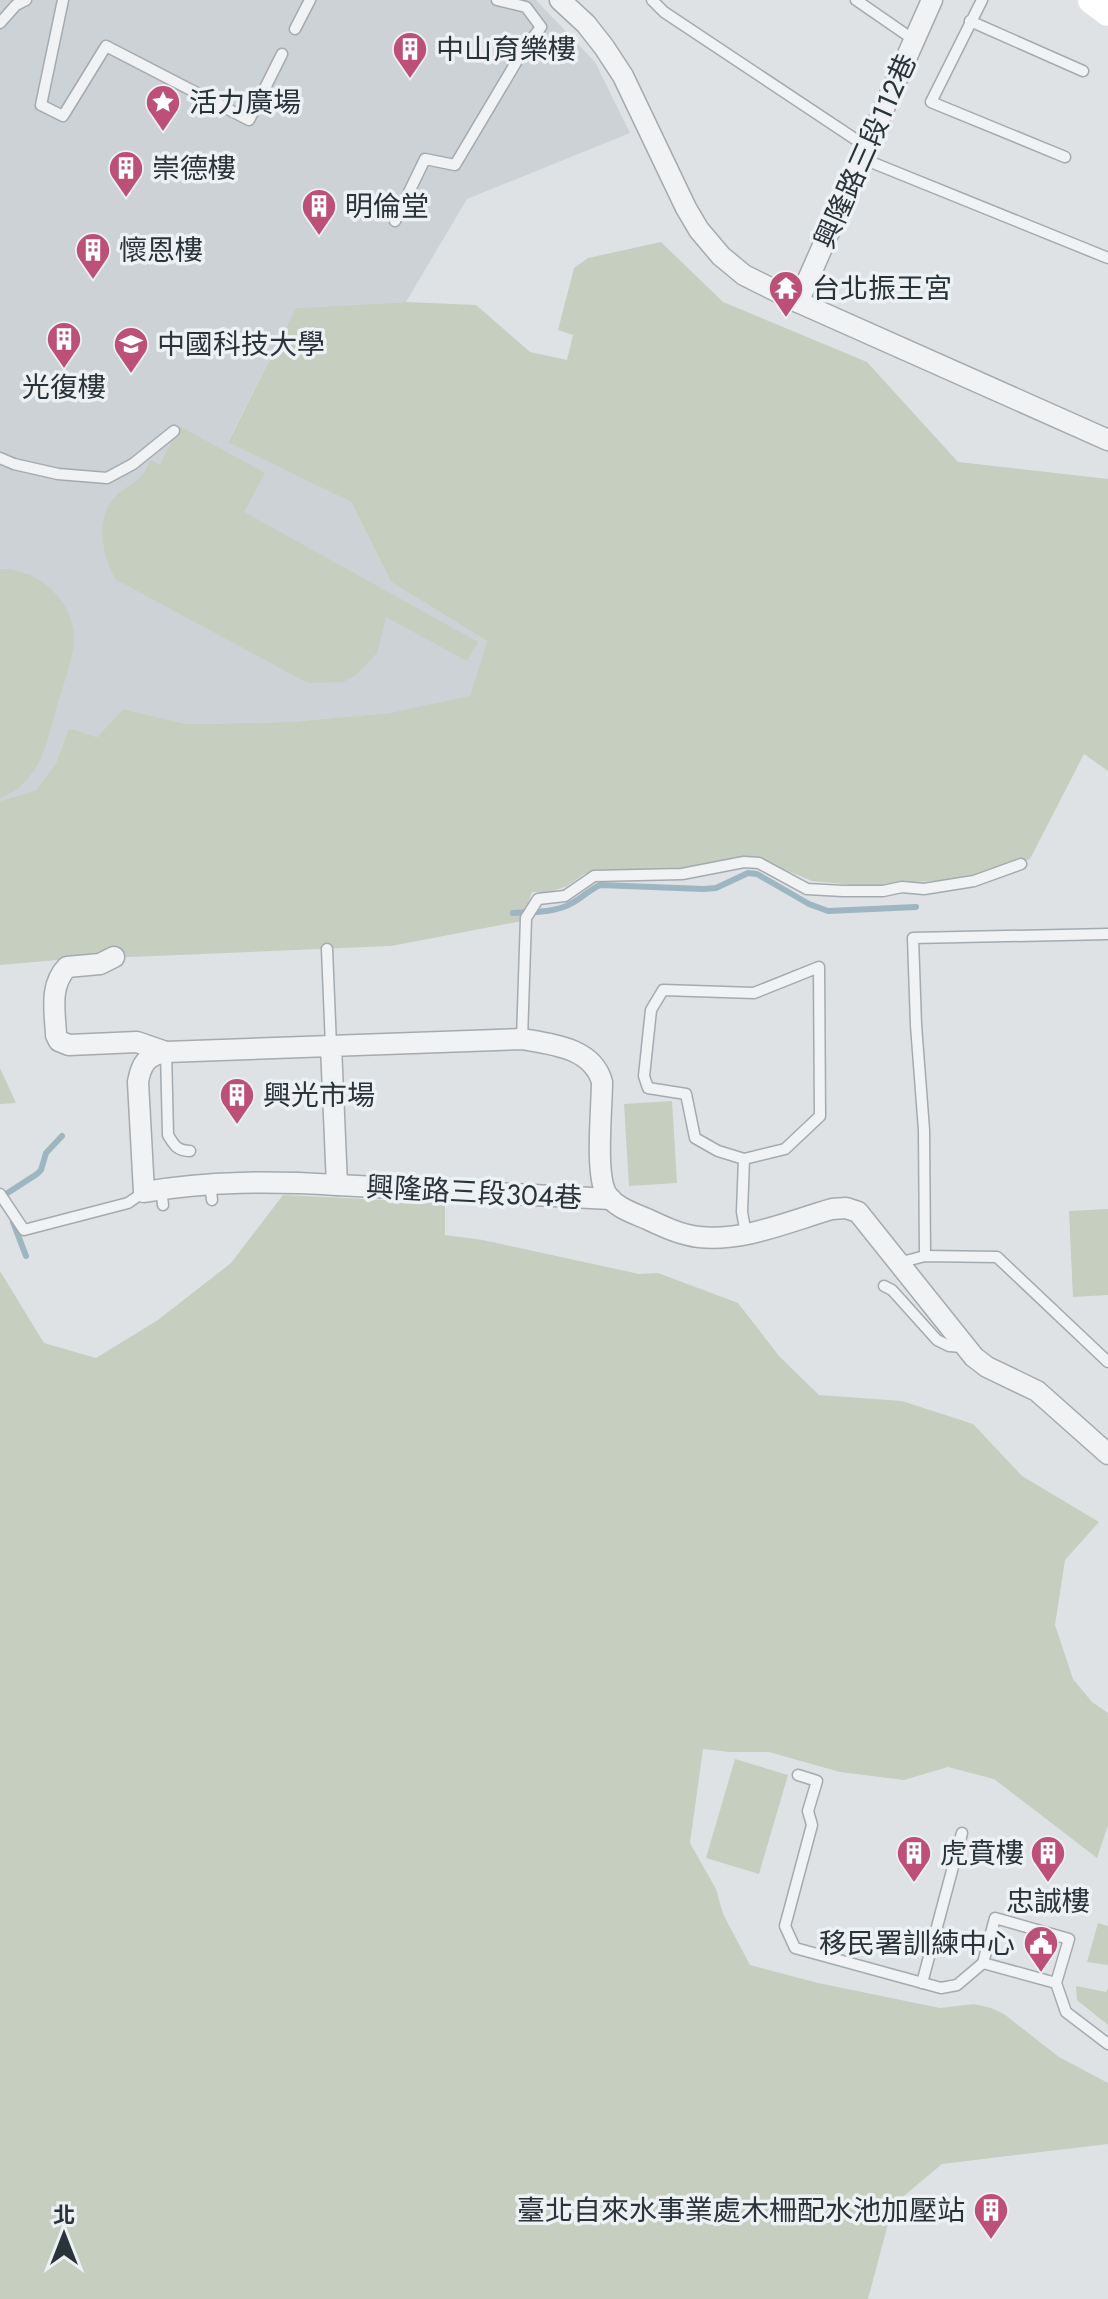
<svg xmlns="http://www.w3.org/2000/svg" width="1108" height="2299" font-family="Jost,'Noto Sans TC',sans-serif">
<rect width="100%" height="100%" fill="#dee2e5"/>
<path fill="#ccd2d6" d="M0 0H536L595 62 630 133 467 199 406 302 296 308 228 441 351 502 391 582 487 641 470 697 389 713 290 722 187 724 123 709 97 737 69 728 56 763 36 790 0 801Z"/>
<g fill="#c6cec0">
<path d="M661 242 723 302 867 362 958 462 1108 479V771L1084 754 1030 859 984 874 954 880 894 883 874 887 812 881 769 863 751 858H734L681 870 647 872 595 870 584 874 567 886 550 892H532L522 921 391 946 57 960 0 965V801L36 790 56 763 69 728 97 737 123 709 187 724 290 722 389 713 470 696 487 641 391 582 351 502 228 442 296 308 406 302 476 305 530 352 567 360 573 335 558 330 574 268 588 258Z"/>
<path d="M179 426 265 473 244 512 478 642 467 661 386 617 377 653 356 675 343 682 308 683 115 579C102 552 94 520 116 496 124 488 134 484 141 476 145 472 148 465 151 460L160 465Z"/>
<path d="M0 569C41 568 81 607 73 649 70 667 63 685 58 703 47 740 41 783 0 798Z"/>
<path d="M0 1068 16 1103 0 1104Z"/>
<path d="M672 1101 677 1183 629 1186 624 1104Z"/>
<path d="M283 1195 445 1203V1235L483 1240 639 1274 658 1273 738 1303 779 1356 819 1395 902 1401 973 1424 1022 1476 1099 1522 1065 1560 1055 1625 1073 1679 1092 1702 1108 1713V1825L1097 1858 994 1779 948 1767 904 1780 840 1772 769 1752H730L703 1749 690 1843 716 1889 723 1914 750 1965 818 1983 940 2008 974 2004 991 2008 1004 2014 1059 2057 1108 2083V2144L942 2164 893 2205 868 2299H0V1271L44 1343 96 1358 158 1320 231 1263Z"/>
<path d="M1108 1209V1295L1073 1297 1069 1211Z"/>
<path d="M735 1759 788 1775 759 1874 706 1858Z"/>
<path d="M1098 1923 1108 1926V1965L1087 1962Z"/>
<path d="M1076 1986 1106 1992 1108 1988V2025L1077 2000Z"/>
</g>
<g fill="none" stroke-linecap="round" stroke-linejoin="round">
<g stroke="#9db6c1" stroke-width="6">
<path d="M513 913C531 912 556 913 572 903 582 898 589 890 600 885L703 889 716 888 748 873 757 874 809 904 828 911 916 907"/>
<path d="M6 1194 37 1174 41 1170 46 1153 62 1136"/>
<path d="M13 1222 26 1256"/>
</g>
<g stroke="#a4aaae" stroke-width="13">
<g id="service">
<path d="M63 0 41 105 63 116 106 46 249 120 282 54"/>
<path d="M652 0 664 12 867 147"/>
<path d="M856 0 914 40"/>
<path d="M982 0 931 102 1065 157"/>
<path d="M970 21 1083 71"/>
<path d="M0 23 16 5 26 0"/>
<path d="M295 29 310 0"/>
<path d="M861 158 1108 258"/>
<path d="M395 221 425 159 455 165 524 49 541 27 526 7 497 0"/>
<path d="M0 458 14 464 58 474 107 478 133 464 174 431"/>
<path d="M327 949 331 1046"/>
<path d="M522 1039 526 918 538 899 565 896 594 876 682 874 744 862 759 863 807 889 843 891H883L902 887 924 889 974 881 1021 864"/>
<path d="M166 1052 168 1135C174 1145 177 1151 190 1151"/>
<path d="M744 1159 718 1151 695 1138 686 1094 648 1088 644 1076 651 1010 663 990 754 993 819 967 820 1116 785 1149 744 1159 742 1212 746 1234"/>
<path d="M210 1183 212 1200"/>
<path d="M161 1189 163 1205"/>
<path d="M0 1194 24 1230 128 1203 144 1192"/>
<path d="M925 1256 924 1130 916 1025 913 938 1108 934"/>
<path d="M898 1263 925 1256 997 1257 1108 1362"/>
<path d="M884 1286 892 1290 937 1340 949 1346 963 1347"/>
<path d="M798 1775 817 1781 808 1811 812 1825 785 1926 795 1948 941 1988 957 1985 983 1963"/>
<path d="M922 1983 962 1833"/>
<path d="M1056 1983 983 1963 995 1918 1069 1939 1056 1983 1066 2012 1108 2044"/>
</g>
</g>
<g stroke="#a4aaae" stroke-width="23">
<g id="minor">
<path d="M560 0 586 24 604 47 623 76 686 208 699 230 721 256 744 275 798 302 1108 440"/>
<path d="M798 302 932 0"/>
<path d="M114 957 100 964 67 967C49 986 55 1011 56 1035L59 1041 69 1045 137 1042 166 1052"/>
<path d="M331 1046 337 1185C271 1181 210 1181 144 1192L138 1082C141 1064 147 1055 166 1052L522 1039C552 1044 593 1048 602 1082 602 1107 595 1173 606 1193 614 1207 633 1213 647 1219 664 1227 681 1235 699 1237 743 1242 790 1221 832 1209L846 1208 858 1212 974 1357 987 1367 1037 1391 1108 1454"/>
<path d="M337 1185 611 1199"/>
</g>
</g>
<use href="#service" stroke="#f0f2f4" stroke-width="10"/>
<use href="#minor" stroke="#f0f2f4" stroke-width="20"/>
<path stroke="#fff" stroke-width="28" d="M1092 0 1108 12"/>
</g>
<defs>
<g id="building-pin" transform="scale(1.8)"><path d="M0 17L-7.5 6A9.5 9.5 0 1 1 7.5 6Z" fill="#bd5076" stroke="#edf1f3"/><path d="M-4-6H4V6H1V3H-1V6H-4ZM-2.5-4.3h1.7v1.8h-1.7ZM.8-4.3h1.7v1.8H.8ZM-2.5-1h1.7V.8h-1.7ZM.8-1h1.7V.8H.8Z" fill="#fff"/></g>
<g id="sight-pin" transform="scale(1.8)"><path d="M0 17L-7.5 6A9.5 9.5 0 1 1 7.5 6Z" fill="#bd5076" stroke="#edf1f3"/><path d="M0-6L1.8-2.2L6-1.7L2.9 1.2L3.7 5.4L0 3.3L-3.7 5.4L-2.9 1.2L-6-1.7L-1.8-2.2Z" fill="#fff"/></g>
<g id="temple-pin" transform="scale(1.8)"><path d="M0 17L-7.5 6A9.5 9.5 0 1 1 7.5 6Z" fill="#bd5076" stroke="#edf1f3"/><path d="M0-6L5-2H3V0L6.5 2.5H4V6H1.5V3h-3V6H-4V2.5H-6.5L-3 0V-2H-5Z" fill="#fff"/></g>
<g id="university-pin" transform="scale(1.8)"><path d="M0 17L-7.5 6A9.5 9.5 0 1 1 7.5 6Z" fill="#bd5076" stroke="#edf1f3"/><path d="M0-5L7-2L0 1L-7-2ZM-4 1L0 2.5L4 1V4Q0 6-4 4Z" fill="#fff"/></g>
<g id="civic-pin" transform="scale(1.8)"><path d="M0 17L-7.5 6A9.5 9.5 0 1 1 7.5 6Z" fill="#bd5076" stroke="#edf1f3"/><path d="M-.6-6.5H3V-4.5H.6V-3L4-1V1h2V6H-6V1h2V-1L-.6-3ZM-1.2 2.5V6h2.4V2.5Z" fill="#fff"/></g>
</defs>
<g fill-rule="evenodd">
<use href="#building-pin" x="410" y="49"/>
<use href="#sight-pin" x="163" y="102"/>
<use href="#building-pin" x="126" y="168"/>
<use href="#building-pin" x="319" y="206"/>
<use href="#building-pin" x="93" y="250"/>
<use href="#temple-pin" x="786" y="288"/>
<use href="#building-pin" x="64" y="339"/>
<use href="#university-pin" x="131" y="344"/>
<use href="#building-pin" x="237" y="1095"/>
<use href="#building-pin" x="914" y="1853"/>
<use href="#building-pin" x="1048" y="1853"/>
<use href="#civic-pin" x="1041" y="1943"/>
<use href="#building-pin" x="991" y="2210"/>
</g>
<g text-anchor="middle" stroke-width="7" stroke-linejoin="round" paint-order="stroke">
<g font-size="28" fill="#29333a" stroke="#edf1f3" text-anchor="start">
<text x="436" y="59">中山育樂樓</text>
<text x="189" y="112">活力廣場</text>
<text x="152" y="178">崇德樓</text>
<text x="345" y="216">明倫堂</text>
<text x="119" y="260">懷恩樓</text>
<text x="812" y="298">台北振王宮</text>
<text x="157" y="354">中國科技大學</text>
<text x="64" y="397" text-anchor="middle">光復樓</text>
<text x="263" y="1105">興光市場</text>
<text x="940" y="1863">虎賁樓</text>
<text x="1048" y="1911" text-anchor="middle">忠誠樓</text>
<text x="1015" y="1953" text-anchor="end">移民署訓練中心</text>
<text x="965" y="2220" text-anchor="end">臺北自來水事業處木柵配水池加壓站</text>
</g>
<g font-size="28" fill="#29333a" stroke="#edf1f3">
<text transform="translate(865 151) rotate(-66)" y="10">興隆路三段112巷</text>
<text transform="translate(474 1192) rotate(3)" y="10">興隆路三段304巷</text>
</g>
</g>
<g transform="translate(64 2235)" stroke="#edf1f3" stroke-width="6" paint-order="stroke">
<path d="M0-6L14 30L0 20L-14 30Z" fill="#29333a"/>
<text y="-12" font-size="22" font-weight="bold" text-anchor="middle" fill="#29333a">北</text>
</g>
</svg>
